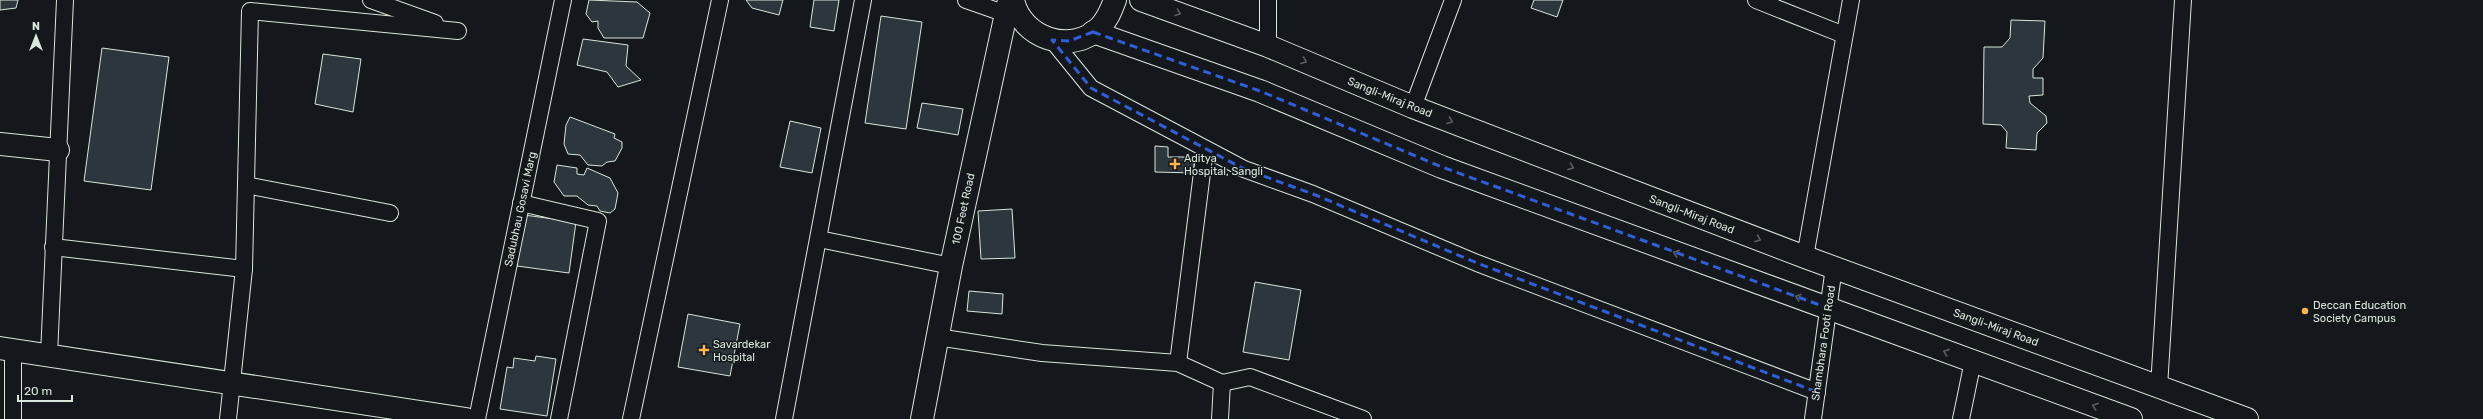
<svg xmlns="http://www.w3.org/2000/svg" width="2483" height="419" font-family="Rubik,sans-serif">
<rect width="100%" height="100%" fill="#14181c"/>
<g fill="#2c363c" stroke="#d8e6dc">
<path d="M0 0H18L16 8 0 10Z"/>
<path d="M589 0 637 2 650 13 643 38H604L598 28V21L592 22 586 14Z"/>
<path d="M746 0H783L779 15 752 8Z"/>
<path d="M814 0H839L834 31 810 27Z"/>
<path d="M1534 0H1563L1557 17 1531 8Z"/>
<path d="M881 16 922 22 906 129 865 123Z"/>
<path d="M2011 20 2045 21 2043 58 2033 69V78H2043V95L2029 96 2030 103 2046 116 2047 123 2037 133 2036 150 2006 148 2007 132 2001 125 1983 124 1984 47H2002L2010 38Z"/>
<path d="M583 39 628 45 626 66 641 80 618 87 607 72 577 65Z"/>
<path d="M102 48 169 57 151 190 84 181Z"/>
<path d="M323 54 361 59 353 112 315 104Z"/>
<path d="M922 103 963 109 958 135 917 128Z"/>
<path d="M570 117 615 134 614 138 622 142V148L615 161 607 162 602 166 588 165 580 155 568 154 564 144 566 125Z"/>
<path d="M790 121 821 128 812 173 780 167Z"/>
<path d="M1155 146 1168 147V157H1194V173L1155 172Z"/>
<path d="M557 165 577 168V174L584 175 587 168 610 178 618 193 615 209 610 213 600 211 597 206 588 205 577 196H564L554 182Z"/>
<path d="M1012 209 1015 258 981 259 978 211Z"/>
<path d="M524 215 576 222 569 273 517 266Z"/>
<path d="M1255 282 1301 290 1289 360 1243 352Z"/>
<path d="M969 291 1003 294 1002 314 967 311Z"/>
<path d="M688 314 740 324 730 376 678 367Z"/>
<path d="M536 356 556 359 547 416 500 409 507 367 513 368 514 358 535 361Z"/>
</g>
<g fill="none" stroke-linecap="round" stroke-linejoin="round">
<g stroke="#d8e6dc" stroke-width="18">
<g id="street">
<path d="M371 0 435 23"/>
<path d="M966 0 1006 14"/>
<path d="M1756 0 1844 35"/>
<path d="M1052 40 1091 88 1244 169 1313 194 1477 263 1817 392"/>
<path d="M1268 46V0"/>
<path d="M1413 107 1453 0"/>
<path d="M1205 149 1178 363 1222 383 1220 419"/>
<path d="M246 185 390 213"/>
<path d="M521 203 598 221 559 419"/>
<path d="M819 239 951 266"/>
<path d="M53 247 244 269"/>
<path d="M1805 257 1851 0"/>
<path d="M937 337 1042 353 1178 363"/>
<path d="M49 355 65 0"/>
<path d="M1222 383 1250 377 1363 419"/>
<path d="M2159 387 2183 0"/>
<path d="M13 419V350"/>
<path d="M228 419 244 269 250 11 458 31"/>
<path d="M477 419 563 0"/>
<path d="M631 419 720 0"/>
<path d="M784 419 863 0"/>
<path d="M1813 419 1834 267"/>
<path d="M1961 419 1973 361"/>
</g>
</g>
<g stroke="#d8e6dc" stroke-width="24">
<g id="secondary">
<path d="M0 144 58 150"/>
<path d="M0 348 466 419"/>
<path d="M922 419 951 266 1009 0"/>
</g>
</g>
<g stroke="#d8e6dc" stroke-width="24">
<g id="highway">
<path d="M1013 0C1021 38 1072 56 1100 27 1108 19 1111 10 1115 0"/>
<path d="M1141 0 1268 46 1413 107 1805 257 2247 419"/>
<path d="M1093 32 1260 91 1442 167 2131 419"/>
</g>
</g>
<use href="#street" stroke="#14181c" stroke-width="16"/>
<use href="#secondary" stroke="#14181c" stroke-width="22"/>
<use href="#highway" stroke="#14181c" stroke-width="22"/>
</g>
<defs><path id="oneway-chevron" d="M-2-3.5L2.5 0L-2 3.5" fill="none" stroke-width="1.6" stroke-linecap="round" stroke-linejoin="round"/></defs>
<g stroke="#59605f">
<use href="#oneway-chevron" transform="translate(1178 13) rotate(20)"/>
<use href="#oneway-chevron" transform="translate(1304 61) rotate(23)"/>
<use href="#oneway-chevron" transform="translate(1450 121) rotate(21)"/>
<use href="#oneway-chevron" transform="translate(1571 167) rotate(21)"/>
<use href="#oneway-chevron" transform="translate(1758 239) rotate(21)"/>
<use href="#oneway-chevron" transform="translate(1676 253) rotate(-160)"/>
<use href="#oneway-chevron" transform="translate(1798 297) rotate(-160)"/>
<use href="#oneway-chevron" transform="translate(1946 352) rotate(-160)"/>
<use href="#oneway-chevron" transform="translate(2095 406) rotate(-160)"/>
</g>
<path fill="none" stroke="#305dd8" stroke-width="3" stroke-dasharray="8 5" stroke-linejoin="round" d="M1093 32 1260 91 1442 167 1828 308 1817 392 1477 263 1313 194 1244 169 1091 88 1052 40 1069 41Z"/>
<g fill="#ffb74d" stroke="#14181c" stroke-width="1.5">
<path d="M1173 158h4v4h4v4h-4v4h-4v-4h-4v-4h4z"/>
<circle cx="2305" cy="311" r="4"/>
<path d="M702 344h4v4h4v4h-4v4h-4v-4h-4v-4h4z"/>
</g>
<g text-anchor="middle" stroke-width="3" stroke-linejoin="round" paint-order="stroke">
<g font-size="11" fill="#d8e6dc" stroke="#14181c">
<text transform="translate(1390 97) rotate(22)" y="4">Sangli-Miraj Road</text>
<text transform="translate(520 209) rotate(-78)" y="4">Sadubhau Gosavi Marg</text>
<text transform="translate(963 209) rotate(-78)" y="4">100 Feet Road</text>
<text transform="translate(1692 214) rotate(21)" y="4">Sangli-Miraj Road</text>
<text transform="translate(1996 327) rotate(20)" y="4">Sangli-Miraj Road</text>
<text transform="translate(1823 343) rotate(-82)" y="4">Shambhara Footi Road</text>
</g>
<g font-size="11" fill="#d8e6dc" stroke="#14181c" text-anchor="start">
<text x="1184" y="162">Aditya<tspan x="1184" dy="13">Hospital, Sangli</tspan></text>
<text x="2313" y="309">Deccan Education<tspan x="2313" dy="13">Society Campus</tspan></text>
<text x="713" y="348">Savardekar<tspan x="713" dy="13">Hospital</tspan></text>
</g>
</g>
<g transform="translate(36 36)" stroke="#14181c" stroke-width="3" paint-order="stroke">
<path d="M0-3L7 15L0 10L-7 15Z" fill="#d8e6dc"/>
<text y="-6" font-size="11" font-weight="bold" text-anchor="middle" fill="#d8e6dc">N</text>
</g>
<path d="M18 395v6h54v-6" fill="none" stroke="#d8e6dc" stroke-width="2"/>
<text x="24" y="395" font-size="12" fill="#d8e6dc" stroke="#14181c" stroke-width="3" paint-order="stroke">20 m</text>
</svg>
